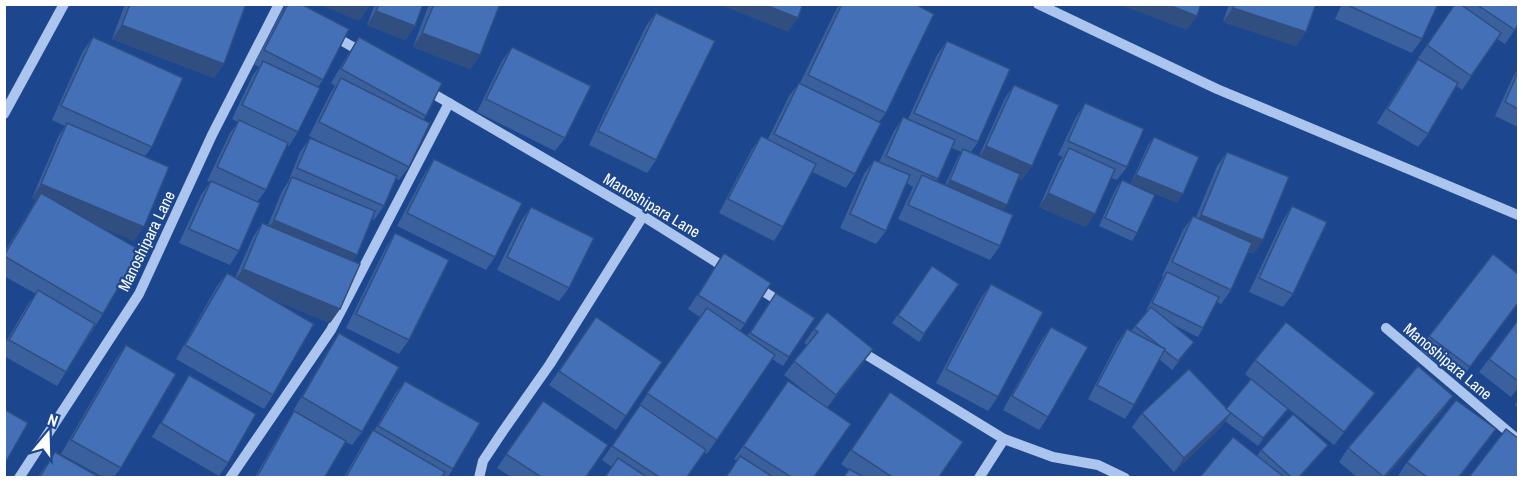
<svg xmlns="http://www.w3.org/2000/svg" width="1523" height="482" font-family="'Archivo Narrow',sans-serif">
<rect width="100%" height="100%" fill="#1c478f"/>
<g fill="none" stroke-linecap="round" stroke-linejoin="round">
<g stroke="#abc5ee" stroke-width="10">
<path d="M1038 4 1217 89 1518 215"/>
<path d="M332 35 365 54"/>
<path d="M425 89 643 216 729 270"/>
<path d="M4 114 64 4"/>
<path d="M755 286 785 305"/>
<path d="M1386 328 1518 440"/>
<path d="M857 349 1004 439 1053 457 1098 465 1125 478"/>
<path d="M19 478 139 294 212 135 279 4"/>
<path d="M230 478 331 330 449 103"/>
<path d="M479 478 483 461 503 431 550 364 643 216"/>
<path d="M979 478 1004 439"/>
</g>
</g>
<g fill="#3a609d" fill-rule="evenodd">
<path d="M125 4H246L224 64 214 78 112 39Z"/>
<path d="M287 4H301L323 80 318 87 298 132 289 146 287 145 266 190 257 202 239 251 230 265 179 243 201 195 210 182 207 181 230 133 238 122 232 119 253 75 259 67 254 64 281 13Z"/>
<path d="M375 4H423L415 26 405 40 367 25Z"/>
<path d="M429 4H500L480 55 470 69 413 47Z"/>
<path d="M839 4H915L886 113 879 122 855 174 846 188 812 172 783 227 774 241 719 213 752 149 761 136 768 139 789 96 799 83H800Z"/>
<path d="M1229 4H1316L1296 46 1223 22Z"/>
<path d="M1342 4H1438L1422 39 1412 53 1335 19Z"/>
<path d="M1455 4H1518V25L1505 44 1497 39 1462 90 1457 86 1428 134 1418 147 1377 123 1408 73Z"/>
<path d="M656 13V160L647 173 589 145 646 26Z"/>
<path d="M93 37 152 147 145 156 134 241 97 225 103 314 57 386 4 356V345L28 304 36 294 4 276V253L36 200 32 198 58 137 65 126 52 120 83 51Z"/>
<path d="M359 37 426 116 424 119 409 167 399 180 396 179 384 206 374 220 372 219 357 255 353 261 340 309 330 323 270 298 273 395 264 409 176 359 217 286 227 273 235 278 253 237 262 223 268 225 282 191 288 182 300 152 310 138 343 153 309 136 331 92 335 86 331 83 350 51Z"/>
<path d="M947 41 978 142 971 152 979 156 1005 98 1014 85 1022 180 1018 178 1003 210 1000 246 990 260 898 219 913 187 907 183 886 231 876 244 840 228 864 174 874 160 879 162 894 131 903 117 908 119 937 55ZM952 148 961 152 958 157 945 185 937 181Z"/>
<path d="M512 47 565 138 555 151 477 112 502 61Z"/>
<path d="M1518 69V127L1495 116 1513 77Z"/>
<path d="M1085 103 1127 167 1117 180 1111 178 1086 227 1039 207 1059 162 1063 157 1058 155 1076 117Z"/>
<path d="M1154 137 1177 203 1131 183 1148 145Z"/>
<path d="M1227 152 1254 254 1248 252 1231 290 1221 304 1217 302 1203 328 1198 337 1172 324 1188 350 1172 370 1159 359 1134 405 1125 419 1088 399 1117 343 1127 329 1131 331 1147 311H1146L1163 277 1162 276 1183 230 1193 216 1196 217 1217 166Z"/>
<path d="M434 159 495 257 486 270 397 226 425 173Z"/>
<path d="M1122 180 1137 233 1132 241 1099 226 1116 188Z"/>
<path d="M1292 206 1293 294 1283 307 1249 292 1283 220Z"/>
<path d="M531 207 569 288 559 301 497 270 521 221Z"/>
<path d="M395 233 409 340 399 354 346 328 386 247Z"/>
<path d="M724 253 745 324 740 331 747 336 776 293 815 318 783 366 772 359 707 454 704 452 687 477H605L612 467 602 460 700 317 688 309Z"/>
<path d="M932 266 959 284 919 342 892 323Z"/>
<path d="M991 284 998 397 988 411 936 383 981 298Z"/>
<path d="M1518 304 1460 380 1420 350 1429 336Z"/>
<path d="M596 317 662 362 616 430 549 385Z"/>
<path d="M1518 320V388L1511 397 1479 372Z"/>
<path d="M1051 327 1048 417 1039 430 1003 410 1041 341Z"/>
<path d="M814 329 863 363 827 408 814 477H726L737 461 734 459 788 381 817 401 784 375 807 345 804 343Z"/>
<path d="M339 333 362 432 352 445 346 442 325 477H255L285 425 294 412 293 411 330 347Z"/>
<path d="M126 345 121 468 114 477H103L61 454 116 359Z"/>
<path d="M1255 360 1375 393 1365 407 1334 445 1245 374Z"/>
<path d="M189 375 228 463 219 476 152 437 180 389Z"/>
<path d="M405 381 453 469 448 477H344L363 444 373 430 374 431 395 394Z"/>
<path d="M890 392 939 477H843L849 469 851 471 841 464Z"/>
<path d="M1518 400V408L1515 405Z"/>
<path d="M543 401 586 477H511L497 468Z"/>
<path d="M1227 408 1288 409 1258 446 1225 421 1221 427 1174 472 1132 427 1142 413Z"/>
<path d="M1443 410 1386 477H1357L1339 462 1348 448Z"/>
<path d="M1496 429 1460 477H1399L1398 476 1407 462Z"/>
<path d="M1328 445 1322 453 1300 477H1200L1257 456 1261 450Z"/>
<path d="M55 452 99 477H38Z"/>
</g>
<g fill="#304e80">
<path d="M318 4H363L369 7 359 21Z"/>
<path d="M718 4H763L798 18 788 32Z"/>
<path d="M1166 4 1197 16 1187 30 1120 5Z"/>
<path d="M1233 8 1306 32 1296 46 1223 22Z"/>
<path d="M376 11 415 26 405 40 367 25Z"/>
<path d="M122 25 224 64 214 78 112 39Z"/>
<path d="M422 33 480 55 470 69 413 47Z"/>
<path d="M986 146 1032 166 1022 180 977 160Z"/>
<path d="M1136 175 1183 194 1177 203 1131 183Z"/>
<path d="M950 180 1007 205 1001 213 944 188Z"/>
<path d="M41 184 144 227 134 241 37 200 41 193 36 200 32 198Z"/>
<path d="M1048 193 1095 214 1086 227 1039 207Z"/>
<path d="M1201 215 1263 240 1254 254 1191 228Z"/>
<path d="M274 220 357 255 348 269 264 234Z"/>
<path d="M243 269 340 309 330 323 233 282Z"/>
<path d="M873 349 863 363 826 409 836 395Z"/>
<path d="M1375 393 1365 407 1334 445 1344 432Z"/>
<path d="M1453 396 1443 410 1386 477H1384Z"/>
<path d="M1288 409 1282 417 1258 446 1263 438Z"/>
<path d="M1231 413 1221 427 1174 472 1184 458Z"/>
<path d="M1496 429 1460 477H1459Z"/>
<path d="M1328 445 1322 453 1300 477H1299Z"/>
</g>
<g fill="#4470b7" stroke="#304e80" stroke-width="1.5">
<path d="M130 4H246L224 64 122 25Z"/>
<path d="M288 4H301L349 29 323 80 264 50Z"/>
<path d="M379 4H423L415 26 376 11Z"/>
<path d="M434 4H500L480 55 422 33Z"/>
<path d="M763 4H803L798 18Z"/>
<path d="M842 4H915L934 14 886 113 808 75Z"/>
<path d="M1166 4H1201L1197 16Z"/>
<path d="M1234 4H1316L1306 32 1233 8Z"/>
<path d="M1345 4H1438L1422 39Z"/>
<path d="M1455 4H1460L1501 33 1471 76 1427 45Z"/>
<path d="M1476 4H1518V25L1515 30Z"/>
<path d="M656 13 715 41 656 160 598 131Z"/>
<path d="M93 37 183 78 152 147 61 106Z"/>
<path d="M359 37 442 83 426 116 341 69Z"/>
<path d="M947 41 1010 69 978 142 914 113Z"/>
<path d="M512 47 591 86 565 138 486 99Z"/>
<path d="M1418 59 1458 83 1428 134 1387 109Z"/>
<path d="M263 61 320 88 298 132 242 105Z"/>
<path d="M1518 72V109L1505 102Z"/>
<path d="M341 78 430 123 409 167 319 122Z"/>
<path d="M799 83 881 123 855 174 774 134Z"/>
<path d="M1014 85 1059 105 1032 166 986 146Z"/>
<path d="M1085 103 1144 129 1127 167 1068 141Z"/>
<path d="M903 117 955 140 938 179 886 156Z"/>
<path d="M239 120 288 143 266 190 217 167Z"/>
<path d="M67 123 169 167 144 227 41 184Z"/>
<path d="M761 136 816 164 783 227 728 199Z"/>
<path d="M1154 137 1199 157 1183 194 1136 175Z"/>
<path d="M310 138 397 176 384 206 297 168Z"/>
<path d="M1069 148 1115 169 1095 214 1048 193Z"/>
<path d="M963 149 1020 174 1007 205 950 180Z"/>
<path d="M1227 152 1289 177 1263 240 1201 215Z"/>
<path d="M434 159 522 203 495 257 407 213Z"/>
<path d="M874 160 910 175 886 231 850 214Z"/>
<path d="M922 175 1013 215 1000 246 908 205Z"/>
<path d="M292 177 375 211 357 255 274 220Z"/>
<path d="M1122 180 1155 195 1137 233 1105 218Z"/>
<path d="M211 181 260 203 239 251 189 229Z"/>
<path d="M41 193 140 250 103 314 4 256Z"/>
<path d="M1292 206 1327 222 1293 294 1259 278Z"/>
<path d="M531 207 594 238 569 288 507 257Z"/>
<path d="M1193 216 1252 243 1231 290 1172 262Z"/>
<path d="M262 223 360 264 340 309 243 269Z"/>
<path d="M395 233 449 260 409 340 356 314Z"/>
<path d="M724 253 771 283 745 324 698 295Z"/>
<path d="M1493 254 1518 274V303L1470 367 1429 336Z"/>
<path d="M932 266 959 284 924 334 898 315Z"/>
<path d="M1167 272 1219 297 1203 328 1152 303Z"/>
<path d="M227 273 314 324 273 395 185 345Z"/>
<path d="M991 284 1043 312 998 397 946 369Z"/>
<path d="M38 290 95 324 66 372 9 340Z"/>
<path d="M776 293 815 318 789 357 750 333Z"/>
<path d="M1151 307 1194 342 1178 361 1164 350 1165 349 1160 346 1135 326Z"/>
<path d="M707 308 775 355 717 440 647 393Z"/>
<path d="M827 312 873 349 836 395 794 361 818 332 814 329Z"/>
<path d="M596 317 662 362 626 416 559 371Z"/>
<path d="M1518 320V381L1489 359Z"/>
<path d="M1286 322 1375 393 1344 432 1255 360Z"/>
<path d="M1051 327 1088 347 1048 417 1012 396Z"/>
<path d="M1127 329 1165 349 1134 405 1097 385Z"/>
<path d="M339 333 399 367 362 432 302 397Z"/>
<path d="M126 345 176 374 121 468 71 440Z"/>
<path d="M1418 366 1453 396 1384 477 1348 448Z"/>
<path d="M1189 369 1231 413 1184 458 1142 413Z"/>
<path d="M189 375 256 414 228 463 161 423Z"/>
<path d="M1251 379 1288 409 1263 438 1226 409Z"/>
<path d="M405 381 480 423 453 469 378 426Z"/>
<path d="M788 381 851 424 814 477H791L743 446Z"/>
<path d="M890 392 963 442 939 477H892L851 450Z"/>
<path d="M1456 400 1496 429 1459 477H1427L1407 462Z"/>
<path d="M543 401 608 445 586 477H541L506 454Z"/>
<path d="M640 405 706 450 687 477H659L612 446Z"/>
<path d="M4 409 28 423 4 465Z"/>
<path d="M294 411 346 441 325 477H257Z"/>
<path d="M1293 414 1328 445 1299 477H1291L1261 450Z"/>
<path d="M1506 429 1518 438V477H1469Z"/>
<path d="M373 430 445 472 442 477H346Z"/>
<path d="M1233 437 1284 477H1200Z"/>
<path d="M55 452 99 477H40Z"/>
<path d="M740 456 773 477H726Z"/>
<path d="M618 458 647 477H605Z"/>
<path d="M849 469 864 477H844Z"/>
</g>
<g text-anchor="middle" stroke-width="4.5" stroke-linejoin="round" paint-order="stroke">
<g font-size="16" fill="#fff" stroke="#1c478f">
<text transform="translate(652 205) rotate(31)" y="6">Manoshipara Lane</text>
<text transform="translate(146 241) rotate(-64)" y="6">Manoshipara Lane</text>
<text transform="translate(1448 361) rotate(40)" y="6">Manoshipara Lane</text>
</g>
</g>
<rect width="1523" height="482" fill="none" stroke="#ffffff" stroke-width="12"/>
<g transform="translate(48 434) rotate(19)" stroke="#1c478f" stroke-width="4.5" paint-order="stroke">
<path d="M0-4.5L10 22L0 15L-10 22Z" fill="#ffffff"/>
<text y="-9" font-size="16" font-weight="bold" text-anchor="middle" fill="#ffffff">N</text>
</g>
</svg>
